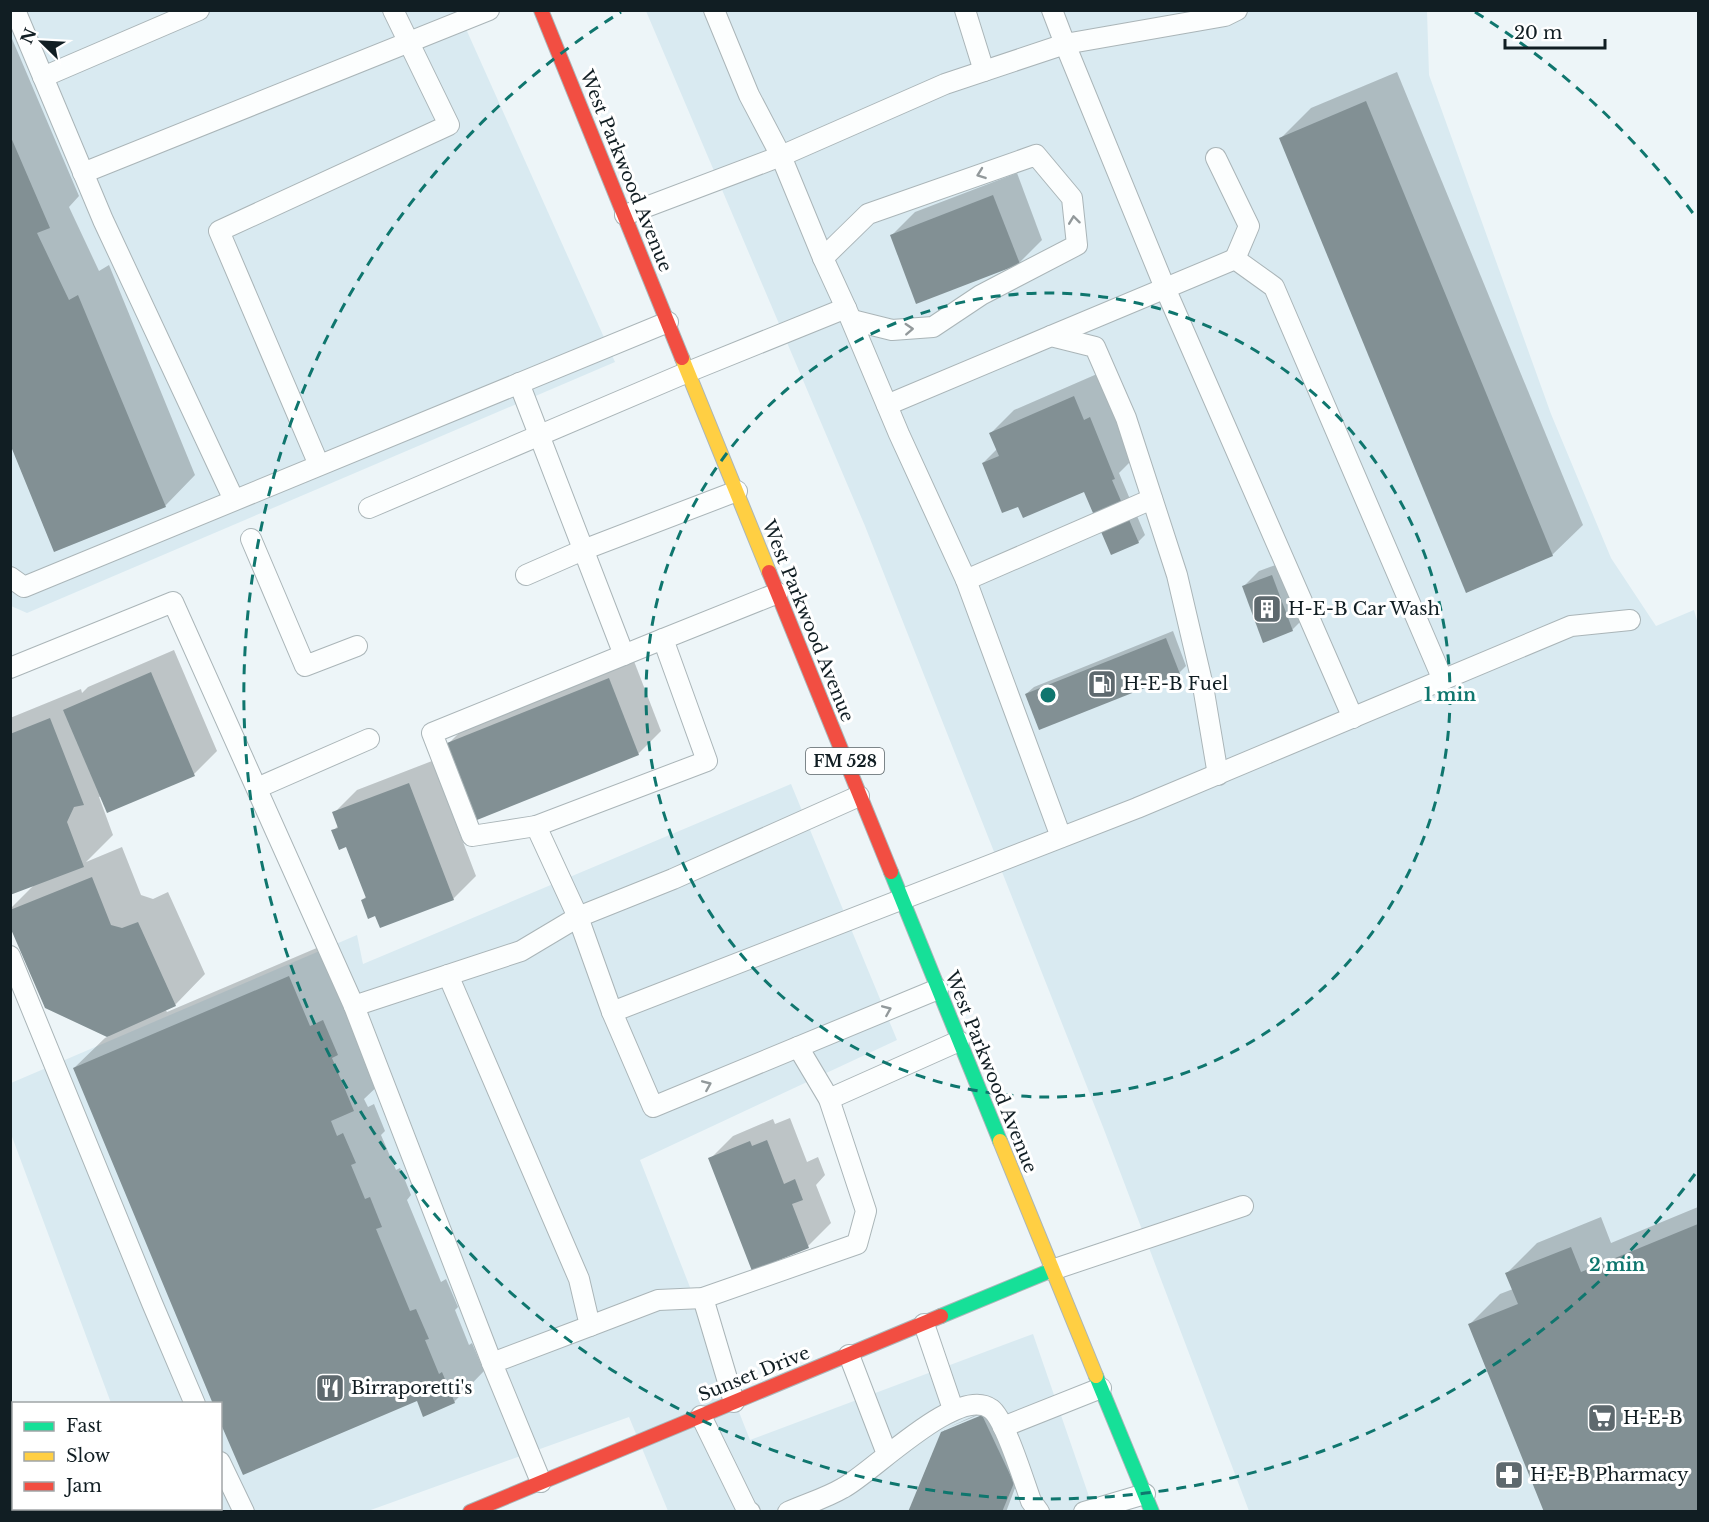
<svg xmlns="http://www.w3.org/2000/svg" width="1709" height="1522" font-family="'Libre Baskerville',serif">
<rect width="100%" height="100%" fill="#edf5f8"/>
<g fill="#d9eaf1">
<path d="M10 11H458L615 362 27 613 11 606Z"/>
<path d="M646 11H1427L1429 75 1551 414 1611 558 1656 626 1694 610 1698 624V1511H1249L1103 1127 865 526Z"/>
<path d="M791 784 897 1040 640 1160 750 1440 1033 1334 1094 1511H668L629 1417 368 1511H151L150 1509 220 1508V1404L111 1403 11 1134V1083L357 935 363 964Z"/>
</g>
<g fill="#0003">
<path d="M10 34 79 196 69 207 99 271 109 265 195 475 165 506 10 440Z"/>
<path d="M1397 72 1583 525 1552 555 1280 139 1311 108Z"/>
<path d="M1017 173 1042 240 1019 263 892 235 915 212Z"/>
<path d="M1097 374 1137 455 1119 473 1145 535 1138 542 1085 490 1019 505 983 463 997 449 991 433 1014 410Z"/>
<path d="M1287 561 1307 615 1292 630 1243 587 1259 571Z"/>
<path d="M1173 631 1186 666 1179 673 1026 694 1034 687Z"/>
<path d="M174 650 217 751 194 774 99 797 113 835 86 862 122 847 141 895 153 899 168 892 205 974 175 1005 165 1009 167 1012 319 947 384 1080 364 1099 368 1107 374 1104 385 1131 381 1135 396 1170 400 1168 411 1195 407 1200 441 1282 446 1279 458 1307 455 1310 469 1345 472 1343 484 1371 454 1402 417 1399 220 1404 74 1068 105 1038 109 1036 10 923V909L35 884 10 894V718L81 689 82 693 88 687Z"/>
<path d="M632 656 661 731 638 754 449 743 472 720Z"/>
<path d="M432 761 476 876 453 899 376 914 362 900 367 896 347 845 333 831 339 825 334 813 357 790Z"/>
<path d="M790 1118 807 1162 818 1157 825 1175 816 1185 831 1223 808 1246 710 1159 733 1136 773 1119 775 1124Z"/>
<path d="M1698 1207V1512H1546L1470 1324 1500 1294 1513 1289 1507 1273 1537 1243 1601 1217 1611 1243Z"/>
<path d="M989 1409 1020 1475 1006 1512H909L942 1433 945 1430V1432L989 1413 988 1411 947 1428Z"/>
</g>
<g fill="#829094">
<path d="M1366 101 1553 556 1466 593 1279 138Z"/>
<path d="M10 135 50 228 37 233 69 300 78 295 166 507 54 552 10 444Z"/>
<path d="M993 195 1020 264 916 304 890 235Z"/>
<path d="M1074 396 1084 420 1090 417 1115 479 1112 480 1139 543 1111 555 1084 492 1023 518 1018 507 1002 513 982 463 999 456 989 433Z"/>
<path d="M1272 575 1293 631 1263 643 1242 586Z"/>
<path d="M1166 638 1180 674 1039 730 1025 694Z"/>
<path d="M151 672 195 776 107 813 63 710Z"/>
<path d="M609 678 639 755 477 820 447 743Z"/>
<path d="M50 718 84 805 74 807 67 822 84 867 10 895V734Z"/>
<path d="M409 783 454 900 380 928 375 916 368 919 361 900 366 898 346 847 339 850 331 830 338 828 332 812Z"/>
<path d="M92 877 111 925 122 928 138 922 176 1006 107 1037 45 1008 10 927V910Z"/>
<path d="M289 976 310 1026 323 1020 338 1055 332 1058 354 1111 331 1121 337 1136 343 1133 356 1163 351 1165 365 1199 370 1197 382 1227 376 1229 410 1311 416 1309 429 1339 425 1340 439 1374 442 1372 455 1403 423 1417 417 1401 243 1475 220 1422V1404H213L73 1068Z"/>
<path d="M767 1140 784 1184 795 1179 803 1200 792 1204 809 1248 752 1271 708 1158 750 1141 752 1146Z"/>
<path d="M1698 1224V1512H1544L1468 1324 1518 1304 1505 1273 1571 1247 1581 1272Z"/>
<path d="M982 1415 1014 1483 1002 1512H908L941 1432Z"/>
</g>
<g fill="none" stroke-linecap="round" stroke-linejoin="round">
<g stroke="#aab5b8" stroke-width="22">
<g id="lane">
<path d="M15 10 103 220 234 500"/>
<path d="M965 10 984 71"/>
<path d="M1052 10 1065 44 1225 16 1237 10"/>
<path d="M43 77 199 10"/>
<path d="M1216 158 1249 226 1235 259"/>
<path d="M83 173 489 10"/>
<path d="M625 215 781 156 749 95 714 10"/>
<path d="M823 258 868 214 1036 155 1072 198 1077 245 981 295 933 327 892 330 852 320"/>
<path d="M1051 336 1235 259 1274 287 1443 680"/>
<path d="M519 383 624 655"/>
<path d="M887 405 1051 336 1095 347 1126 418 1177 575 1203 686 1218 775"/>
<path d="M319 465 219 231 449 125 393 10"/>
<path d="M369 508 688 372 846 308"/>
<path d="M251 539 305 666 357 646"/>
<path d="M526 575 583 550 737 491"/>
<path d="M10 577 24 587 668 322"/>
<path d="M966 580 1152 499"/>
<path d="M778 593 663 639 707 761 536 826 578 917 612 1012 653 1107 938 989"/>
<path d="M10 668 173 602 354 1006 521 951 578 917 673 879 859 796"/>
<path d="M257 788 369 739"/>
<path d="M536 826 472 836 432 733 663 639"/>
<path d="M1061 837 966 580 899 434 846 308 823 258 781 156 945 84 1065 44 1165 288 1353 718"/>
<path d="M10 956 152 1303 195 1404"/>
<path d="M448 975 579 1279 590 1326 492 1363 541 1482"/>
<path d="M354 1006 492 1363"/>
<path d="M612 1012 1137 808 1571 626 1630 620"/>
<path d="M829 1099 959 1041"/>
<path d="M1052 1270 1243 1206"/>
<path d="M703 1298 734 1402"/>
<path d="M924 1324 953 1409"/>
<path d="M590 1326 658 1300 703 1298 857 1244 866 1211 829 1099 798 1047"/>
<path d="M849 1355 887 1454"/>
<path d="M701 1416 747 1510 750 1512"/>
<path d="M1003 1427 1101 1388"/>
<path d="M220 1462 244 1512"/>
<path d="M788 1512C806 1504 826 1498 843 1488 872 1473 958 1384 991 1409 1005 1419 1024 1482 1031 1501L1039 1512"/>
<path d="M1084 1512 1145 1494"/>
</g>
</g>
<g stroke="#aab5b8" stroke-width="16">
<g id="fast">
<path d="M891 872 1000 1141"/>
<path d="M941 1316 1052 1270"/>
<path d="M1096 1376 1152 1512"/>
</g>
</g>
<g stroke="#aab5b8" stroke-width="16">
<g id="slow">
<path d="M682 358 769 572"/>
<path d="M1000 1141 1096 1376"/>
</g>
</g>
<g stroke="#aab5b8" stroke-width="16">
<g id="jam">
<path d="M541 10 682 358"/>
<path d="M769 572 891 872"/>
<path d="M470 1512 941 1316"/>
</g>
</g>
<use href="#lane" stroke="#fcfefe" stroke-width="20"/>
<use href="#fast" stroke="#16e098" stroke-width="14"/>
<use href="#slow" stroke="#ffcf43" stroke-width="14"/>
<use href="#jam" stroke="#f24e42" stroke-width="14"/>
</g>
<defs><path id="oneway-chevron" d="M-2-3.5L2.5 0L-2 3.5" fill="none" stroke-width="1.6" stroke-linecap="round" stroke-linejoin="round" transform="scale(1.5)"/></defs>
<g stroke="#92999b">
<use href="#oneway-chevron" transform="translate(981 174) rotate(160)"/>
<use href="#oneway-chevron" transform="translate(1074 220) rotate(-97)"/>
<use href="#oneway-chevron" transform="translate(909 329) rotate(-3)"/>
<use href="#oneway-chevron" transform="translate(887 1010) rotate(-23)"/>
<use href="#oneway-chevron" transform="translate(707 1085) rotate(-23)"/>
</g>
<g fill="none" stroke="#0f766e" stroke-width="3" stroke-dasharray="10 8">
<circle cx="1048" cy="695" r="402"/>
<path d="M1695 1174A805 805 0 1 1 621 12M1475 12A805 805 0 0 1 1695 216"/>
</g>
<defs>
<g id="building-square" transform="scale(1.5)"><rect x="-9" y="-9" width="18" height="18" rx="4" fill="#5e696e" stroke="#fff"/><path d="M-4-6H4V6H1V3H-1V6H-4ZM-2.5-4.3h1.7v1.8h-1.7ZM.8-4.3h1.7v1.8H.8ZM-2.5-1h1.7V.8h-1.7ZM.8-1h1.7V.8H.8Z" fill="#fff"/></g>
<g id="fuel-square" transform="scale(1.5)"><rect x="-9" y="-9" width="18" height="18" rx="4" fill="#5e696e" stroke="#fff"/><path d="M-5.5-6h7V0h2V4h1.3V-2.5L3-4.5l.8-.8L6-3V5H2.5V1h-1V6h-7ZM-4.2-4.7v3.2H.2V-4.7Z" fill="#fff"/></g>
<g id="restaurant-square" transform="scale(1.5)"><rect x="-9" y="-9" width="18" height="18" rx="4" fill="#5e696e" stroke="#fff"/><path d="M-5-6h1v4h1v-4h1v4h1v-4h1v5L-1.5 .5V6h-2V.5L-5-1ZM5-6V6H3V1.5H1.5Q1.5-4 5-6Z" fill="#fff"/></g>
<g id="supermarket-square" transform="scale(1.5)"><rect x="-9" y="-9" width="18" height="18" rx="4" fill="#5e696e" stroke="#fff"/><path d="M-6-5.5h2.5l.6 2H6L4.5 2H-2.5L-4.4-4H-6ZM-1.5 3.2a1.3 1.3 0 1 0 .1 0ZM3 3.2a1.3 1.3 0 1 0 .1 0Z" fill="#fff"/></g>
<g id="pharmacy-square" transform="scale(1.5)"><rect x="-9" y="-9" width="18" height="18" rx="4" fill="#5e696e" stroke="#fff"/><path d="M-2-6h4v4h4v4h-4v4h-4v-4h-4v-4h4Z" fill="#fff"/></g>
</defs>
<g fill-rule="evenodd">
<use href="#building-square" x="1267" y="609"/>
<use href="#fuel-square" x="1102" y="684"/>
<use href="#restaurant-square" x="330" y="1388"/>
<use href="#supermarket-square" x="1602" y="1418"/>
<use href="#pharmacy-square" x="1509" y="1475"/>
</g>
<g text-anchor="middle" stroke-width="6" stroke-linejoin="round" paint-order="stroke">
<rect fill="#fff" stroke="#586265" stroke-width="1.5" x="806" y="748" width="78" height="26" rx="4.5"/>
<g font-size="16" font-weight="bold" fill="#111e23">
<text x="845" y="767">FM 528</text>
</g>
<g font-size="18" fill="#111e23" stroke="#fff">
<text transform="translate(626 171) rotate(68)" y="6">West Parkwood Avenue</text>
<text transform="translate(808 621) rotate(68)" y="6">West Parkwood Avenue</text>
<text transform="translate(991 1072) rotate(68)" y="6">West Parkwood Avenue</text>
<text transform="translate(754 1374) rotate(-22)" y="6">Sunset Drive</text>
</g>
<g font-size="18" fill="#111e23" stroke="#fff" text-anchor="start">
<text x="1288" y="615">H-E-B Car Wash</text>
<text x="1123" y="690">H-E-B Fuel</text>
<text x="351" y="1394">Birraporetti's</text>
<text x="1623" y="1424">H-E-B</text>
<text x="1530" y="1481">H-E-B Pharmacy</text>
</g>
</g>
<circle cx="1048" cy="695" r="9" fill="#0f766e" stroke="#fff" stroke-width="3"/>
<g font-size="18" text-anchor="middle" font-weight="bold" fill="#0f766e" stroke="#fff" stroke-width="6" stroke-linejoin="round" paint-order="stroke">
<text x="1450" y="701">1 min</text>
<text x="1617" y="1271">2 min</text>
</g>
<rect width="1709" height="1522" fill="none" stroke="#111e23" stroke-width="24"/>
<rect x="12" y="1402" width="210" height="108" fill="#ffffff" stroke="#a0a5a7" stroke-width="1.5"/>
<rect x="24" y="1422" width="30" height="9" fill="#16e098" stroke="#a0a5a7" stroke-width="1.5"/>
<text x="66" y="1432" font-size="18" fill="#111e23">Fast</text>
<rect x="24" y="1452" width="30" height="9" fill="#ffcf43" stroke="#a0a5a7" stroke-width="1.5"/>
<text x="66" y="1462" font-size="18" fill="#111e23">Slow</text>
<rect x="24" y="1482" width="30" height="9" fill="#f24e42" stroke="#a0a5a7" stroke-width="1.5"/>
<text x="66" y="1492" font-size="18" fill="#111e23">Jam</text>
<g transform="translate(42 42) rotate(294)" stroke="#ffffff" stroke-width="4.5" paint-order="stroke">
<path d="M0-4.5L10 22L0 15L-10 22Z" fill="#111e23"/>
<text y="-9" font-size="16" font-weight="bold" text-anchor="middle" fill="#111e23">N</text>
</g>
<path d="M1505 39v9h100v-9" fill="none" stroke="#111e23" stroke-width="3"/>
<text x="1514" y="39" font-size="18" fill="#111e23" stroke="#ffffff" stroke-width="4.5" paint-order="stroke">20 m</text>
</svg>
